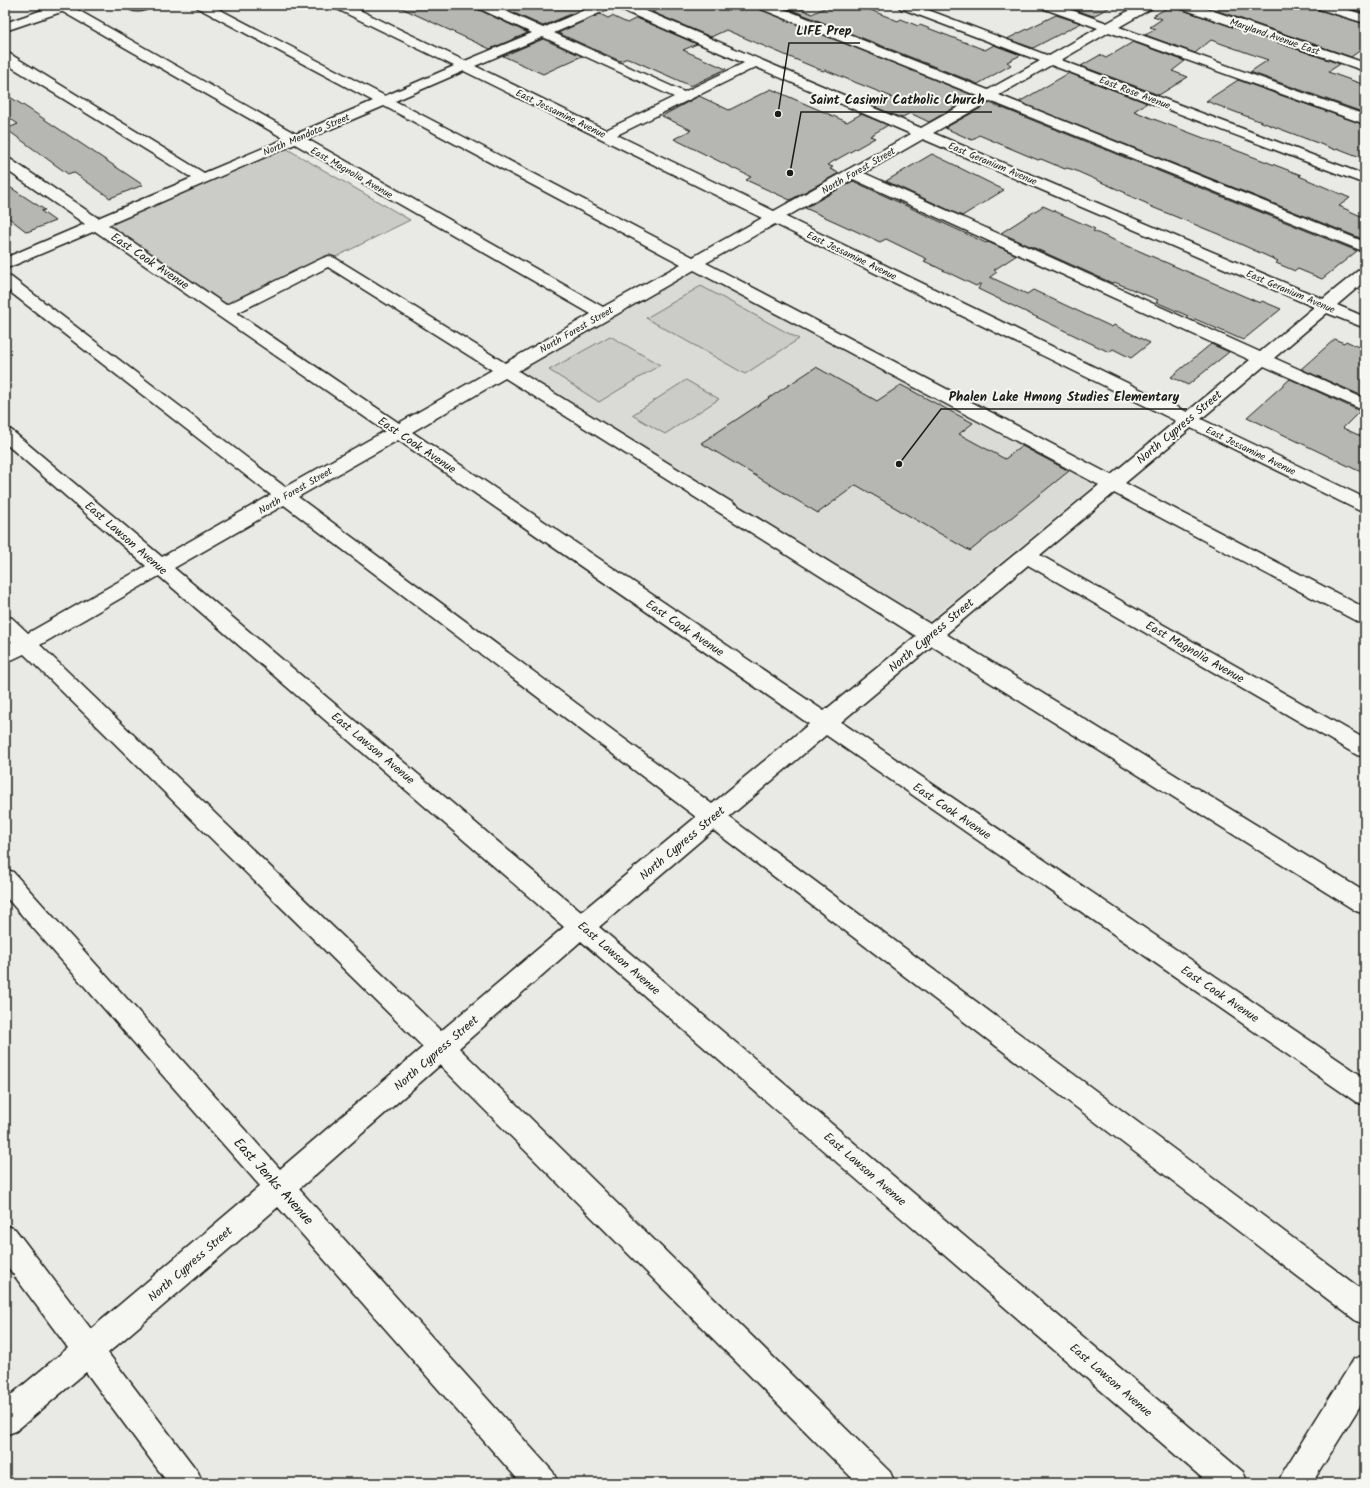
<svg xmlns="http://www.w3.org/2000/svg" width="1370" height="1488" font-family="Kalam,sans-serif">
<rect width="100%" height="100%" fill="#e9e9e5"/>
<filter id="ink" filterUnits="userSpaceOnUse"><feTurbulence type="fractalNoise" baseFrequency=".025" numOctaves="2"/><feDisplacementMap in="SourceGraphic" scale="8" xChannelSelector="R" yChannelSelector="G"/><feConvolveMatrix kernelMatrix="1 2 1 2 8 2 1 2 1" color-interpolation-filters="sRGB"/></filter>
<g filter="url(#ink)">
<path fill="#dadad6" d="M693 263 1099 482 924 625 505 370Z"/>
<g fill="#cbcbc7" stroke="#747472">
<path d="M282 146 410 220 225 312 96 225Z"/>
<path d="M701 286 799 339 745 374 646 318Z"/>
<path d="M610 336 660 365 599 402 549 370Z"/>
<path d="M686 380 719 399 665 434 632 415Z"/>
</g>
<g fill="#b6b6b3" stroke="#1c1c1c">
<path d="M395 5H475L477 9 528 33 490 49Z"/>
<path d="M496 5H577L585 8 543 26Z"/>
<path d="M666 5H751L975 96 929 122 910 113 901 118 875 107 892 97 857 83 825 70 823 71 726 30 711 37 652 12Z"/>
<path d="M830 5H858L898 21 901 19 918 26 920 25 985 50 994 45 1021 55 1007 62 1011 65 978 84 789 9 795 6 812 14Z"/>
<path d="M1075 5H1114L1093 16 1070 8Z"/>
<path d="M1172 5H1177L1180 9 1340 64 1328 72 1365 85V113L1250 72 1268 60 1211 40 1195 53 1145 35 1156 29 1150 27 1162 19 1153 16Z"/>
<path d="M1201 5H1313L1316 9 1365 24V47L1351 57Z"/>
<path d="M1355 5H1365V13L1350 9Z"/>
<path d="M600 14 608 18 612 16 627 23 637 18 697 44 683 50 726 69 691 86 628 58 620 61 558 33Z"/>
<path d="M1056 15 1081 23 1033 48 1007 39Z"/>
<path d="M543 39 582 56 543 74 503 56Z"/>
<path d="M1133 42 1185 61 1172 71 1188 77 1159 95 1081 66 1100 55 1106 58Z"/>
<path d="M1069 73 1147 103 1134 111 1151 118 1301 175 1299 176 1350 198 1339 206 1365 218V240L1019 102Z"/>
<path d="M1238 80 1365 125V159L1337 148 1336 150 1206 101Z"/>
<path d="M771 89 847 122 861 114 888 125 870 136 875 138 827 165 833 167 830 169 839 173 790 200 746 180 751 177 674 139 691 130 662 116 699 96 729 110Z"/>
<path d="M5 94 29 109 143 185 110 198 73 172 68 174 6 129 18 124 5 115Z"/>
<path d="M990 103 1357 251 1322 279 1298 269 1295 271 1276 263 1278 261 1218 234 1147 205 1148 204 1125 194 1126 193 1074 170 1067 168 1065 169 1041 159 1038 160 979 135 972 140 945 128Z"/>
<path d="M932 154 959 167H958L1004 190 962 216 886 181Z"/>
<path d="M853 181 986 243 988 242 1017 255 994 270 997 272 990 277 1027 294 1033 290 1112 327 1114 325 1150 343 1131 358 1113 349 1109 352 978 289 981 283 976 286 924 261 927 259 886 239 880 242 805 208Z"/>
<path d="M5 184 45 210 41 211 55 221 27 232 5 215Z"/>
<path d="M1043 206 1095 229 1093 231 1260 303 1262 301 1281 309 1243 340 1156 302 1158 300 1114 282 1112 283 1001 233Z"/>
<path d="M1335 339 1344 343 1346 341 1365 350V397L1301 369Z"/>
<path d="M1211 344 1229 352 1188 385 1171 377Z"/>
<path d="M816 367 877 401 901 385 973 423 959 434 1005 459 1022 446 1069 471 970 551 856 485 818 513 701 443Z"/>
<path d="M1290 379 1360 411 1343 428 1365 438V474L1247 417Z"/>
</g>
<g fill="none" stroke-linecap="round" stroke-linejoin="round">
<g stroke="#1c1c1c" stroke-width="3">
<g id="minor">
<path d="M54 5H69L296 134 373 101 198 8 196 5H211L385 96 454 66 335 8 333 5H349L465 61 532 33 478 8 476 5H492L543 28 596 5H613L611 8 554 33 684 92 744 63 617 8 615 5H632L921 128 978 96 759 8 757 5H774L988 90 1040 61 900 8 898 5H915L1049 56 1098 28 1042 8 1040 5H1058L1107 23 1139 5H1154L1152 8 1119 27 1365 115V124L1109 32 1061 60 1365 175V184L1051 65 999 95 1365 242V252L990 101 933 133 1323 299 1359 270 1365 268V281L1337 305 1365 317V328L1327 313 1274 358 1365 399V411L1264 366 1201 419 1365 498V512L1358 510 1191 428 1125 483 1365 608V624L1358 622 1114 493 1040 555 1365 739V757L1357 755 1028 565 946 634 1365 892V914L1356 911 932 646 841 722 1365 1078V1105L1356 1102 826 735 729 817 1365 1292V1325L1355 1320 713 830 599 927 1243 1472 1248 1483H1208L581 941 459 1048 890 1472 895 1483H857L440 1065 299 1189 553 1472 558 1483H521L278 1207 108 1353 198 1472 203 1483H168L86 1372 16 1431 5 1435V1400L68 1348 5 1263V1225L15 1229 91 1329 260 1186 5 896V869L13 872 280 1169 423 1047 24 654 5 663V645L12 642 5 635V616L12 618 28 633 146 566 5 443V428L11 430 162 557 271 495 5 288V275L11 277 285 487 385 431 95 231 5 269V258L85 224 5 169V158L10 159 98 218 192 178 5 63V53L10 54 204 173 285 139 56 8ZM543 37 674 97 606 130 475 66ZM756 67 911 134 774 211 617 135ZM464 71 762 218 693 257 395 101ZM384 106 681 264 603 307 307 139ZM923 139 1314 307 1260 352 864 173ZM295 144 591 314 505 363 335 258 329 256 323 258 226 305 108 225ZM853 179 1250 360 1187 412 786 217ZM775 224 1176 421 1111 475 706 263ZM328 267 492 370 399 423 237 313ZM694 270 1099 485 930 624 518 371ZM505 378 916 636 824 711 412 432ZM398 440 809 724 712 804 298 497ZM284 505 696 817 581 912 174 568ZM159 576 564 927 441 1031 40 645Z"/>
<path d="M125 5H151C145 13 131 13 125 5Z"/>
<path d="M1314 5H1333L1365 15V23L1316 8Z"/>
<path d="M1365 1355V1398L1312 1483H1278L1283 1472 1354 1359Z"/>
</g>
</g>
<g stroke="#1c1c1c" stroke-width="3">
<g id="major">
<path d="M57 5H75L73 8 5 31V23Z"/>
<path d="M1178 5H1196L1365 63V71L1180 8Z"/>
</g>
</g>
<use href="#minor" fill="#f6f6f2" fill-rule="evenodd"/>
<use href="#major" fill="#f6f6f2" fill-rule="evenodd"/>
</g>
</g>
<g text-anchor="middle" stroke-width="4" stroke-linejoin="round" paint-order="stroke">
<g font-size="10" fill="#1c1c1c" stroke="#f6f6f2">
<text transform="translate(1275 36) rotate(19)" y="4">Maryland Avenue East</text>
<text transform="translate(1135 92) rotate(21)" y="4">East Rose Avenue</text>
<text transform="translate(561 113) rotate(26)" y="4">East Jessamine Avenue</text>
<text transform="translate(306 134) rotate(-23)" y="4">North Mendota Street</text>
<text transform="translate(993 163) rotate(23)" y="4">East Geranium Avenue</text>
<text transform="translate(858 170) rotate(-30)" y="4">North Forest Street</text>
<text transform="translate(352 172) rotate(30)" y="4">East Magnolia Avenue</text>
<text transform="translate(852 255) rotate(26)" y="4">East Jessamine Avenue</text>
<text transform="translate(1291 291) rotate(23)" y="4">East Geranium Avenue</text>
<text transform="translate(576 329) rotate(-30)" y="4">North Forest Street</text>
<text transform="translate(1251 450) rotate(26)" y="4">East Jessamine Avenue</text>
<text transform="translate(295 490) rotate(-30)" y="4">North Forest Street</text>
</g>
<g font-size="12" fill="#1c1c1c" stroke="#f6f6f2">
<text transform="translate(150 261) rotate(34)" y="4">East Cook Avenue</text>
<text transform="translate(1179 427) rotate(-40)" y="4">North Cypress Street</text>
<text transform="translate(417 445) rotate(34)" y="4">East Cook Avenue</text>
<text transform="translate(126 538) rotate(41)" y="4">East Lawson Avenue</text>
<text transform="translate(685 628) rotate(34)" y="4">East Cook Avenue</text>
<text transform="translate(931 635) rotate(-40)" y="4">North Cypress Street</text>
<text transform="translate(1195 652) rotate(30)" y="4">East Magnolia Avenue</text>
<text transform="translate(373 748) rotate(40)" y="4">East Lawson Avenue</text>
<text transform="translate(952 811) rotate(34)" y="4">East Cook Avenue</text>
<text transform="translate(682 843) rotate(-40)" y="4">North Cypress Street</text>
<text transform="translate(619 958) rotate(41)" y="4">East Lawson Avenue</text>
<text transform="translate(1220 994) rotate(34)" y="4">East Cook Avenue</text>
<text transform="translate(436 1053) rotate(-41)" y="4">North Cypress Street</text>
<text transform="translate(865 1169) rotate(41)" y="4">East Lawson Avenue</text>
<text transform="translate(190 1264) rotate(-41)" y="4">North Cypress Street</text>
<text transform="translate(1111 1380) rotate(41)" y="4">East Lawson Avenue</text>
</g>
<g font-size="14" fill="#1c1c1c" stroke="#f6f6f2">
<text transform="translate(274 1181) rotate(48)" y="5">East Jenks Avenue</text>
</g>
</g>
<path fill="none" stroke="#1c1c1c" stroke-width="1.5" d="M778 114L789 43H860M790 173L801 112H992M899 464L941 409H1187"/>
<g fill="#1c1c1c" stroke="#f6f6f2" stroke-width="1.5">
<circle cx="778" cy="114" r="4"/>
<circle cx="790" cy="173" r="4"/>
<circle cx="899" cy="464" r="4"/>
</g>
<g font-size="13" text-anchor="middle" font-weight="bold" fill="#1c1c1c" stroke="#f6f6f2" stroke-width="4" stroke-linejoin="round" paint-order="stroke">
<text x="824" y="35">LIFE Prep</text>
<text x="897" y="104">Saint Casimir Catholic Church</text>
<text x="1064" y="401">Phalen Lake Hmong Studies Elementary</text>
</g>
<rect width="1370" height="1488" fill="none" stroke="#f6f6f2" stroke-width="20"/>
<rect x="10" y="10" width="1350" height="1468" fill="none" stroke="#1c1c1c" stroke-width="1.5" filter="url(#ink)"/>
</svg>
